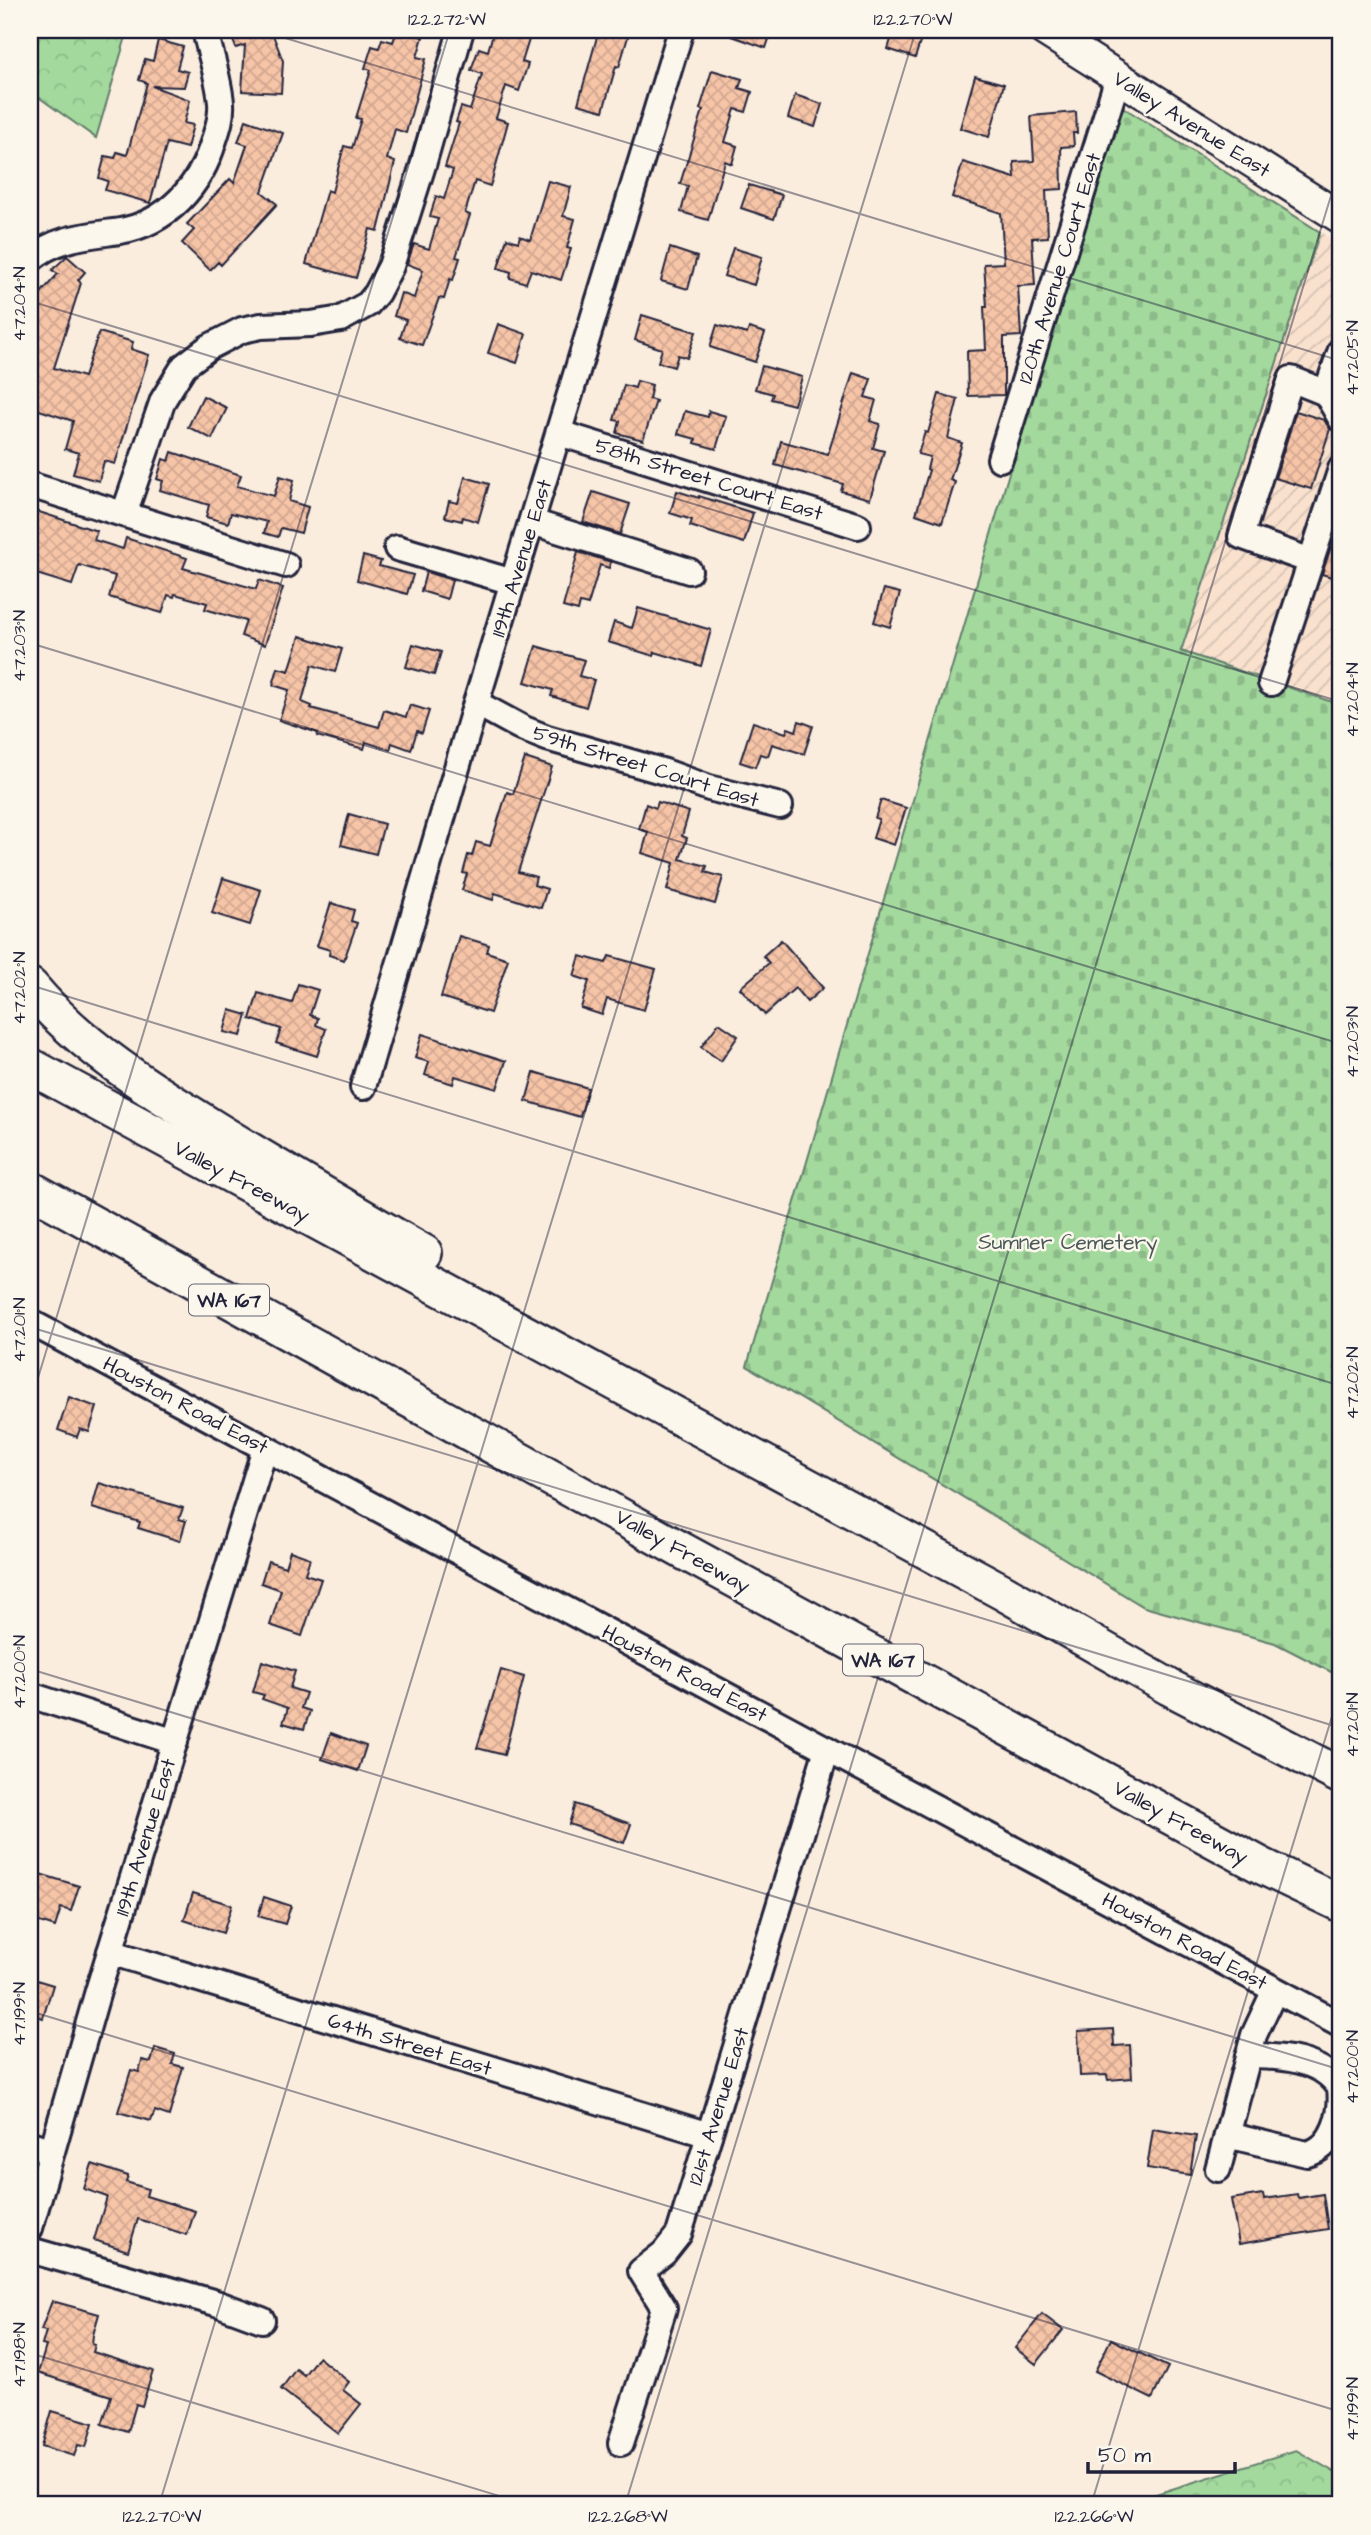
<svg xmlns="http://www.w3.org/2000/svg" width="1371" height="2535" font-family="'Architects Daughter',sans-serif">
<defs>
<pattern id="industrial-furrows" width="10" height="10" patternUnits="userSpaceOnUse" patternTransform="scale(1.75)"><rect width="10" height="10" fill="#f9e1ce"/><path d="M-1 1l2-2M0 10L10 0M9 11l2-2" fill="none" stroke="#d5c1b2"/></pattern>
<pattern id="forest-crowns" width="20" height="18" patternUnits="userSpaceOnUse" patternTransform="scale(1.75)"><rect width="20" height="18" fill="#a3d99d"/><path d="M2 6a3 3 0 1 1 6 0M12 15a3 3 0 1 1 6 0" fill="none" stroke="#8cba88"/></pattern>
<pattern id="cemetery-stones" width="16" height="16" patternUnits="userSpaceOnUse" patternTransform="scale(1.75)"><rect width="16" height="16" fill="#a3d99d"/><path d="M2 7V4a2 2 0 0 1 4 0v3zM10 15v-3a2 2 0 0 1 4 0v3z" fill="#8cba88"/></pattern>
<pattern id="building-cross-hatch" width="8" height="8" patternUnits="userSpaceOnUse" patternTransform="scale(1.75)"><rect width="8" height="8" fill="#f6c4a7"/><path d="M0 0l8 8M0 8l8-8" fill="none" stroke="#d3a891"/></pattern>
</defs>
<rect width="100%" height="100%" fill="#faedde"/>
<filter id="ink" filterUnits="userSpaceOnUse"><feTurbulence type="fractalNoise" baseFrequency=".0143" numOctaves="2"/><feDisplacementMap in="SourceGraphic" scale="14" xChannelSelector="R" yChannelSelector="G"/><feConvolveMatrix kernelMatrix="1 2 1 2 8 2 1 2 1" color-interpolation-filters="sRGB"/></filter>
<g filter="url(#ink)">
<path fill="url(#industrial-furrows)" d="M1320 232 1341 244V705L1180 652Z"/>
<g fill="url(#forest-crowns)" stroke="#627e6c" stroke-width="2">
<path d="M30 30H128L96 138 30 91Z"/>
<path d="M1296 2450 1341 2476V2505H1121Z"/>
</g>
<path fill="url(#cemetery-stones)" stroke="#627e6c" stroke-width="2" d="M1121 106 1320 232 1181 651 1341 705V1677L1275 1643 1144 1607 747 1366 1011 466Z"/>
<g fill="url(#building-cross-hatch)" stroke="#22223b" stroke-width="2">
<path d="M229 30H281L273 35 283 61 281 93 242 91 245 45 236 48Z"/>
<path d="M397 30 423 37 417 57 426 59 406 133 395 129 387 159 395 162 384 207 378 231 370 229 356 278 306 264 327 190 332 192 344 146 352 148 361 119 356 118 371 70 365 68 372 46 379 48 382 39 393 42Z"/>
<path d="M494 30H532L522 62 528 64 519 91 506 86 496 118 508 122 492 180 490 186 475 181 465 213 470 215 456 257 460 258 453 280 450 279 444 299 439 298 422 345 400 338 406 320 394 316 401 293 414 298 423 270 407 264 414 244 429 249 438 219 430 217 436 196 444 199 453 170 445 167 459 123 456 122 461 107 470 110 482 74 471 70 479 48 488 51Z"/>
<path d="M599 30H630L619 67 616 66 603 111 578 104Z"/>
<path d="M721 30H772L766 48 720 32Z"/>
<path d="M894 30H924L915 58 888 49Z"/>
<path d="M158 40 183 47 177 69 188 72 184 87 152 86 190 100 184 123 193 125 187 148 167 143 150 203 105 190 108 181 99 178 105 156 115 158 117 152 127 155 147 83 139 80 145 59 153 61Z"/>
<path d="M712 70 742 79 739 88 752 92 746 112 735 109 725 142 737 146 732 164 725 161 708 220 681 212 688 186 680 184 703 110 700 109Z"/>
<path d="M975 76 1004 84 989 137 960 128Z"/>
<path d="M795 95 822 104 815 127 788 118Z"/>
<path d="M1076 112 1077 133H1073L1074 146 1061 147 1062 189 1046 190 1048 237 1032 238 1035 285 1018 286 1021 336 1004 337V395L968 396 967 351 986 350 984 307H987L984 264 1004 263 1001 213 952 197 963 162 1015 178 1014 162 1034 161 1031 116Z"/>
<path d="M246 120 283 133 262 192 277 204 221 265 218 262 210 270 182 243 194 230 187 224 230 179 234 183 247 145 238 142Z"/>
<path d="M548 181 571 187 563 216 575 219 567 248 571 249 561 280 531 270 526 283 510 278 511 272 498 268 507 238 518 242 520 236 530 240Z"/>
<path d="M749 185 782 195 774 219 741 208Z"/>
<path d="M670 248 697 257 688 289 661 281Z"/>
<path d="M733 248 762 257 754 285 724 276Z"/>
<path d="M67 256 85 272 78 280 81 283 54 368 84 377 99 332 133 342 131 349 149 355 115 464 104 461 99 481 73 474 79 453 65 449 73 421 30 407V305L58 274 52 270Z"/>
<path d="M642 315 696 332 687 358 678 355 674 367 658 362 662 349 635 340Z"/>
<path d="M498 324 526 334 517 363 488 353Z"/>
<path d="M717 325 747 334 749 328 765 333 755 362 710 347Z"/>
<path d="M762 366 802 377 794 405 771 399 773 394 755 389Z"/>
<path d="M853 373 871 379 865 397 876 400 870 421 880 424 873 448 884 451 870 499 841 491 843 484 775 465 781 441 828 454Z"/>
<path d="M637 381 652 385 649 399 656 401 643 440 617 433 620 421 614 420 624 385 635 388Z"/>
<path d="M939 394 958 399 948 438 962 443 950 480 955 482 942 523 916 514 929 470 927 469 930 457 918 454 925 432 928 433Z"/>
<path d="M203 396 227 408 212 439 188 427Z"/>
<path d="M685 411 708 417 709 411 726 416 716 449 695 443 696 439 678 434Z"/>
<path d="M1296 411 1324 420 1330 429 1311 489 1275 478Z"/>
<path d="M172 452 241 475 237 486 274 496 280 476 294 480 289 501 308 507 301 533 281 528 278 537 264 533 267 522 231 513 228 523 206 517 209 505 160 490 163 481 157 479 163 459 169 461Z"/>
<path d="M465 477 489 484 478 522 463 517 462 521 445 517 449 501 458 503Z"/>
<path d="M677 491 699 498V496L753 513 744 543 690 526 692 520 670 513Z"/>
<path d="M593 492 630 504 620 534 583 522Z"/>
<path d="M33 510 97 531 94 540 123 549 126 538 187 558 183 568 256 589 259 580 283 588 265 645 241 636 246 621 205 609 207 603 175 594 174 597 168 595 162 613 109 597 115 576 79 565 72 585 30 572V521Z"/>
<path d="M1340 520H1341V580L1322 574Z"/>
<path d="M578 552 611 562 609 568 600 565 588 605 580 603 578 611 563 607Z"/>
<path d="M363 556 381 561 379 566 413 575 407 594 357 580Z"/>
<path d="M426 572 452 580 447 599 421 591Z"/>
<path d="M884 589 900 593 890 627 874 622Z"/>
<path d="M638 608 711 630 701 666 655 652 654 656 608 642 614 622 632 628Z"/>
<path d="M300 636 342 649 335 672 312 665 302 702 312 706 311 708 379 727 384 710 406 717 410 705 429 711 422 733 417 731 411 750 392 743 390 750 366 742 364 749 317 736 318 733 279 720 289 690 273 685 278 668 289 671Z"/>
<path d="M413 644 441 652 434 675 406 667Z"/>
<path d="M536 646 584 660 579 676 594 680 586 707 551 696 553 690 525 682Z"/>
<path d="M799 721 813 726 804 754 772 744 768 756 760 754 755 767 740 762 753 722 786 733 788 728 796 731Z"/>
<path d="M525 758 552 767 518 872 536 877 534 885 547 889 541 908 495 893 493 900 462 890 467 874 463 873 468 855 472 856 476 842 490 846 507 792 513 794Z"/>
<path d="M881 800 906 808 894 845 873 838 879 819 875 818Z"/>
<path d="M658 802 689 812 682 836 687 838 680 859 707 866 705 872 723 877 715 904 667 890 674 863 642 853 648 832 639 829 646 804 656 808Z"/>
<path d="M349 814 384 824 376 854 341 845Z"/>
<path d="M223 878 261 890 250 925 212 913Z"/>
<path d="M331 903 354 910 351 921 357 923 344 960 329 955 330 950 317 946Z"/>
<path d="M459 936 489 945 487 952 508 959 490 1013 441 997Z"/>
<path d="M781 940 823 988 807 1002 795 988 765 1015 740 988 769 963 763 956Z"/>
<path d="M580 956 606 963 609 956 656 969 644 1010 607 999 602 1015 581 1008 589 981 574 976Z"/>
<path d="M298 984 318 990 310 1015 318 1018 316 1025 326 1029 317 1056 276 1043 281 1029 250 1019 258 993 292 1003Z"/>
<path d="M230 1010 247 1015 241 1036 224 1032Z"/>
<path d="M719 1023 738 1036 721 1061 701 1047Z"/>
<path d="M422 1034 506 1061 497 1089 455 1076 453 1084 425 1075 429 1062 415 1058Z"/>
<path d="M534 1072 588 1088 580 1117 526 1101Z"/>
<path d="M69 1397 97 1407 89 1432 80 1429 77 1437 58 1430Z"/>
<path d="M99 1483 183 1508 179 1519 186 1521 180 1541 138 1528 140 1522 92 1508Z"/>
<path d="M290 1551 310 1558 305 1574 321 1579 302 1636 270 1625 281 1590 261 1583 268 1561 285 1567Z"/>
<path d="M262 1661 295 1671 290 1688 306 1693 301 1708 310 1711 304 1729 283 1723 288 1708 262 1699 264 1695 253 1692Z"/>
<path d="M501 1670 524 1677 504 1755 477 1748Z"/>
<path d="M331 1733 366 1746 358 1771 322 1759Z"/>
<path d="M575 1804 631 1824 624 1843 569 1824Z"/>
<path d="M30 1871 79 1886 71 1911 61 1908 55 1927 30 1919Z"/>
<path d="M193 1893 232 1905 223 1933 184 1920Z"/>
<path d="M264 1897 291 1906 285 1924 258 1916Z"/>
<path d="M30 1978 53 1985 43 2018 30 2014Z"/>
<path d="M1113 2029 1114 2046 1130 2045 1132 2078 1108 2080 1107 2075 1080 2076 1078 2031Z"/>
<path d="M155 2048 175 2054 172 2064 183 2067 169 2116 155 2111 151 2121 118 2112 131 2070 139 2072 142 2060 151 2062Z"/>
<path d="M1153 2129 1196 2136 1190 2175 1147 2168Z"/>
<path d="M92 2164 128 2176 126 2182 148 2189 146 2196 195 2211 187 2235 138 2219 128 2251 94 2240 107 2197 84 2189Z"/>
<path d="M1263 2194 1264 2199 1297 2194 1298 2198 1323 2194 1328 2229 1239 2244 1231 2199Z"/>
<path d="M52 2301 99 2314 93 2335 92 2344 95 2345 93 2352 153 2371 142 2406 136 2404 128 2432 102 2424 111 2396 38 2373 46 2346 42 2345 46 2331 41 2330Z"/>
<path d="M1042 2314 1063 2330 1036 2364 1015 2348Z"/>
<path d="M1111 2339 1168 2367 1152 2399 1095 2371Z"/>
<path d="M318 2357 349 2382 343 2390 361 2404 338 2433 281 2389 296 2369 304 2375Z"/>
<path d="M52 2411 93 2423 86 2447 78 2445 74 2456 42 2446Z"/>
</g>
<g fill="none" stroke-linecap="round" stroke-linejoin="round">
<g stroke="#22223b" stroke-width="30">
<g id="minor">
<path d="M30 260C55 237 87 236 120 231 168 223 201 185 214 140 218 128 222 116 221 103 219 78 210 54 205 30"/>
<path d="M1341 350 1326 393 1341 419"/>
<path d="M559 433 858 526"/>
<path d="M1000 459 1118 77"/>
<path d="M30 485 286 565"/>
<path d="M124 514 163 400 184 366 209 347 242 330 261 326 311 324 341 319 368 304 377 293 391 266 423 165 461 30"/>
<path d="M532 522 689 571"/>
<path d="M397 548 513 582"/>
<path d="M1311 561 1241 536 1291 379 1326 393"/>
<path d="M1271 683 1341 469"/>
<path d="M476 703 524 729 547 738 665 772 709 788 780 806"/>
<path d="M363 1087 476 703 681 30"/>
<path d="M30 1322 1341 2025"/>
<path d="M30 1695 175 1742"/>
<path d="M110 1952 709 2135"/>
<path d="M1227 2135 1307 2154C1334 2148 1343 2112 1340 2088 1322 2058 1279 2056 1248 2056"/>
<path d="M30 2144 52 2150"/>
<path d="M1218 2169 1254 2035 1275 1990"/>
<path d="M30 2228 98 1991 265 1448"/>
<path d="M30 2250 216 2303 262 2320"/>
<path d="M621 2443 664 2308 641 2271 664 2253 679 2234 827 1749"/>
</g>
</g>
<g stroke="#22223b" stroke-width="35">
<path id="major" d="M1044 30 1341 218"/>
</g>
<g stroke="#22223b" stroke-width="40">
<g id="highway">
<path d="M30 986C81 1047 151 1090 218 1131 286 1173 355 1213 424 1253"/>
<path d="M30 1066 1003 1592 1169 1687 1341 1776"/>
<path d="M30 1189 681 1550 1262 1866 1341 1904"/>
</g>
</g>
<use href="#minor" stroke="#fbf7ec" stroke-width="24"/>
<use href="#major" stroke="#fbf7ec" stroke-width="30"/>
<use href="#highway" stroke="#fbf7ec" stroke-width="35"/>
</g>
</g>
<path fill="none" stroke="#22223b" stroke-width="2" stroke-opacity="0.45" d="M259 30 1341 361M30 301 1341 702M30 643 1341 1044M30 985 1341 1386M30 1327 1341 1728M30 1404 450 30M30 1669 1341 2070M30 2011 1341 2412M30 2353 529 2505M159 2505 916 30M625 2505 1341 163M1091 2505 1341 1687"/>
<g text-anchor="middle" stroke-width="5" stroke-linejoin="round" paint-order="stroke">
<g fill="#fbf7ec" stroke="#636270" stroke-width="2">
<rect x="189" y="1284.5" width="80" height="31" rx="5"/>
<rect x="843" y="1644.5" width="80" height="31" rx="5"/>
</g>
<g font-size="19" font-weight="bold" fill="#22223b">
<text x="229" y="1307">WA 167</text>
<text x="883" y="1667">WA 167</text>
</g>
<g font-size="21" fill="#22223b" stroke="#fbf7ec">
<text transform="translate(1192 124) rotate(32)" y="7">Valley Avenue East</text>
<text transform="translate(1059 268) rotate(-73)" y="7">120th Avenue Court East</text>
<text transform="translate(709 479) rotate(17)" y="7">58th Street Court East</text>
<text transform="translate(521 558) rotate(-73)" y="7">119th Avenue East</text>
<text transform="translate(646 766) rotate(17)" y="7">59th Street Court East</text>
<text transform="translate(242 1181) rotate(28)" y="7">Valley Freeway</text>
<text transform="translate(186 1405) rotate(28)" y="7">Houston Road East</text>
<text transform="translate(683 1551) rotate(29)" y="7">Valley Freeway</text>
<text transform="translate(685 1673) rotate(28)" y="7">Houston Road East</text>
<text transform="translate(1181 1822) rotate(29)" y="7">Valley Freeway</text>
<text transform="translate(145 1837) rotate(-73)" y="7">119th Avenue East</text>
<text transform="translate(1185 1941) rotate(28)" y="7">Houston Road East</text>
<text transform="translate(410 2044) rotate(17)" y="7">64th Street East</text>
<text transform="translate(718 2106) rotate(-73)" y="7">121st Avenue East</text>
</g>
<g font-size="21" fill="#495958" stroke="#fbf7ec">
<text x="1068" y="1249">Sumner Cemetery</text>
</g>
</g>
<rect width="1371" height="2535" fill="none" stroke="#fbf7ec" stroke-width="77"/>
<path d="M1088 2462v10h147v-10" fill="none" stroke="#22223b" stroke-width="3.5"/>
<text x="1098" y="2462" font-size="21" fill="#22223b" stroke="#fbf7ec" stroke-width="5" paint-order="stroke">50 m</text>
<rect x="38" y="38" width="1294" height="2458" fill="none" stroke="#22223b" stroke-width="2.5"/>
<g font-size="18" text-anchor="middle" fill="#22223b">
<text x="447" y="25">122.272°W</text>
<text x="913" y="25">122.270°W</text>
<text transform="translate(19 304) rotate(-90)" y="6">47.204°N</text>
<text transform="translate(1352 358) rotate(-90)" y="6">47.205°N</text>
<text transform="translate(19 646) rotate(-90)" y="6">47.203°N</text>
<text transform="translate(1352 700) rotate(-90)" y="6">47.204°N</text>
<text transform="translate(19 988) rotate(-90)" y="6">47.202°N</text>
<text transform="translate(1352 1042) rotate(-90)" y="6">47.203°N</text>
<text transform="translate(19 1330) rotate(-90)" y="6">47.201°N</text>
<text transform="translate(1352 1383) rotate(-90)" y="6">47.202°N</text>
<text transform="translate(19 1672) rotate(-90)" y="6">47.200°N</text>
<text transform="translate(1352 1725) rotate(-90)" y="6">47.201°N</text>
<text transform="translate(19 2014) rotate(-90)" y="6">47.199°N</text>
<text transform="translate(1352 2067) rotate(-90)" y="6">47.200°N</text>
<text transform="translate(19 2355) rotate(-90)" y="6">47.198°N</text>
<text transform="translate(1352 2409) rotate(-90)" y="6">47.199°N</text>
<text x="162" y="2522">122.270°W</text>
<text x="628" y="2522">122.268°W</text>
<text x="1094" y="2522">122.266°W</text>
</g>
</svg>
